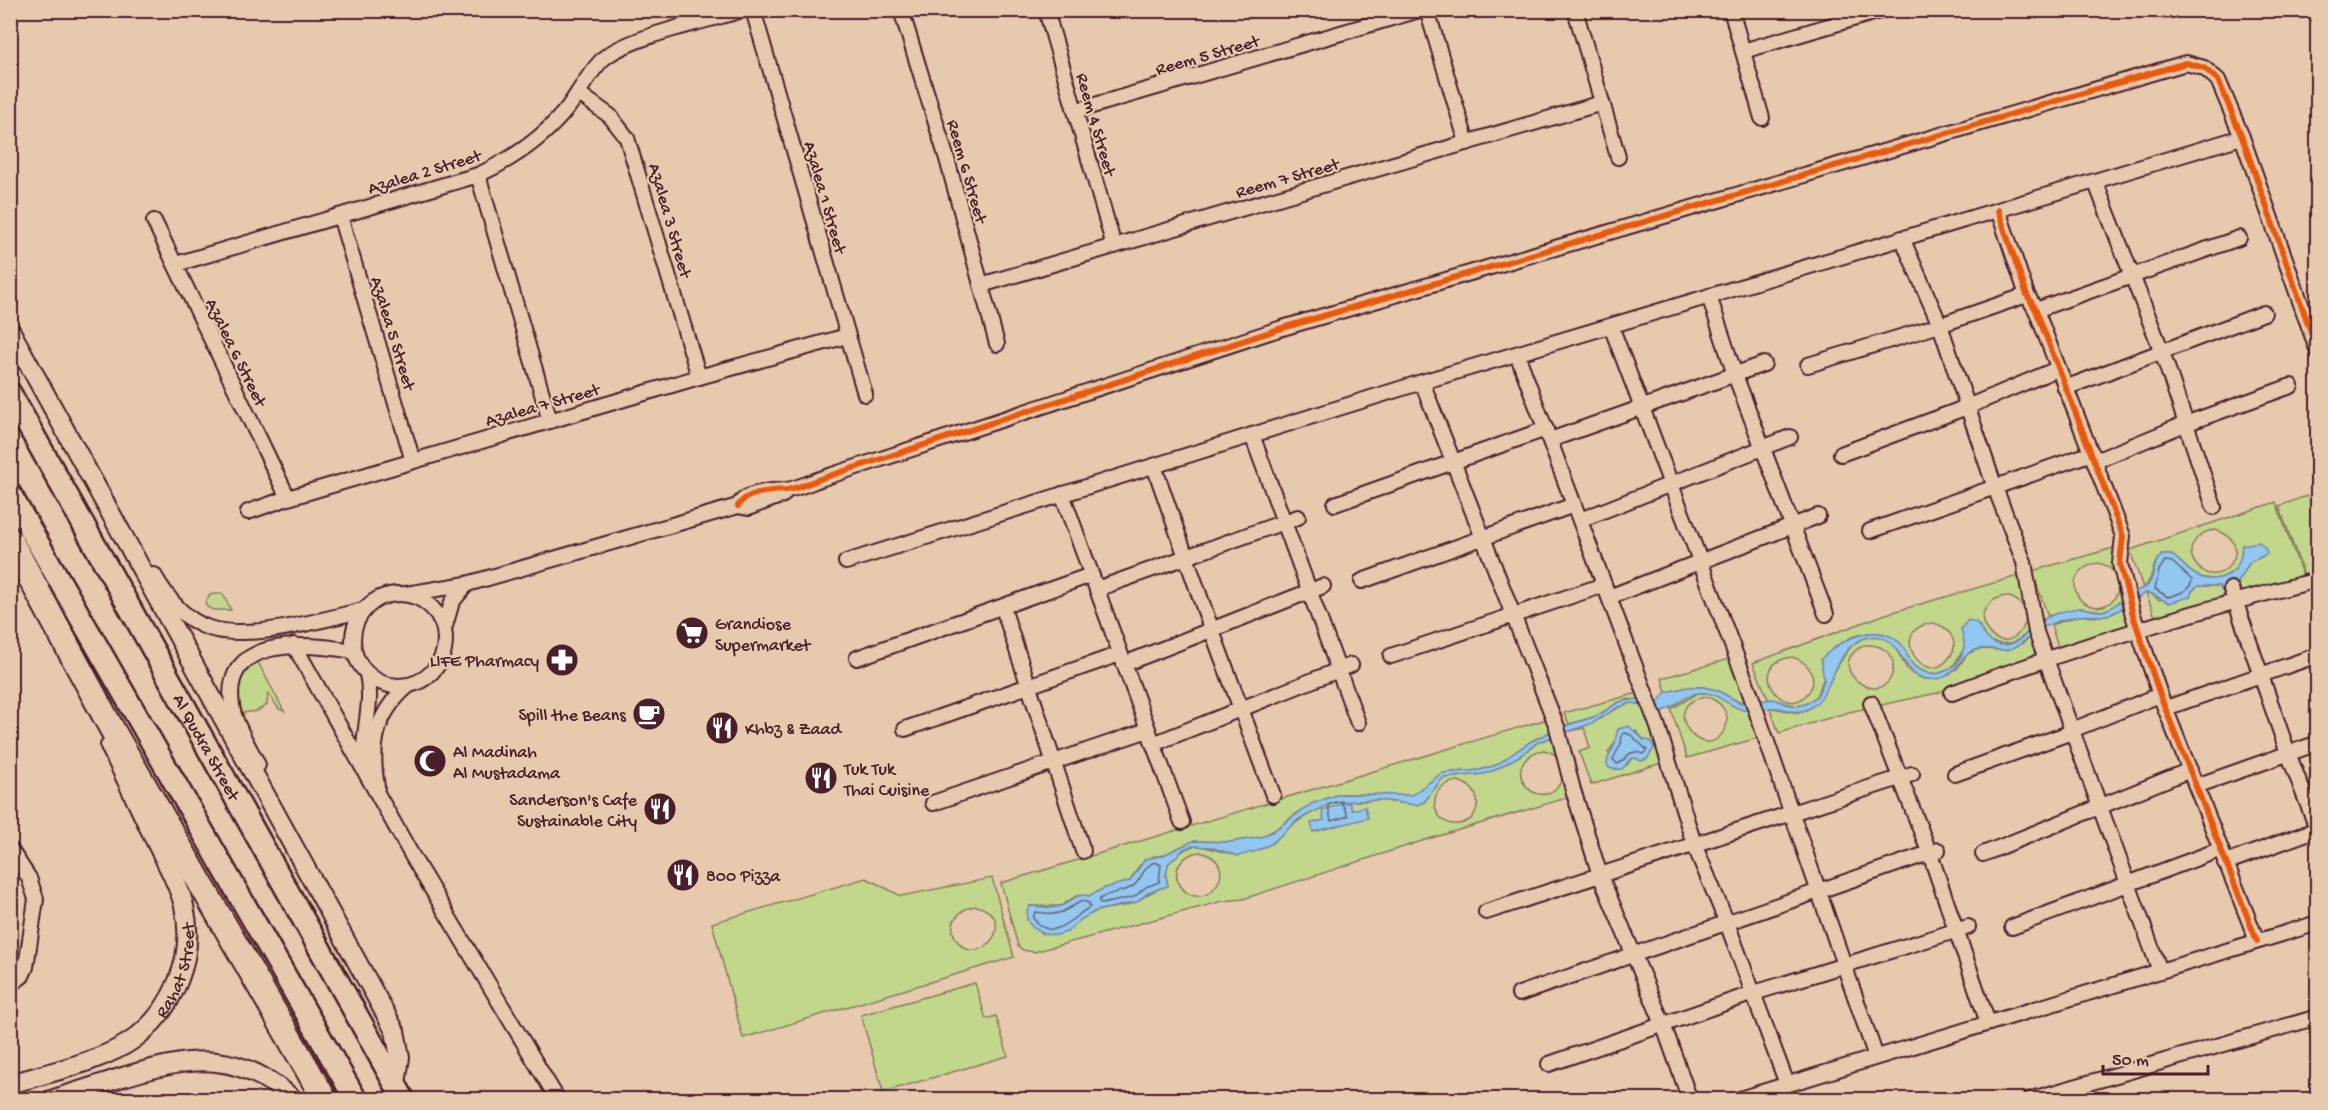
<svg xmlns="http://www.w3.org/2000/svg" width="2328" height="1110" font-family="'Gochi Hand',sans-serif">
<rect width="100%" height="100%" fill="#e7caae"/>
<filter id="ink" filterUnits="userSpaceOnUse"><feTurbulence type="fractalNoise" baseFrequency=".0167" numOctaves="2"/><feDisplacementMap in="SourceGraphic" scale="12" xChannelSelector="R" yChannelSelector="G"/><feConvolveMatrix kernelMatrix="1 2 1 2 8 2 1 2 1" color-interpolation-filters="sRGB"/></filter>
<g filter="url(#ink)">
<g fill="#c2d78c" stroke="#867b5c" stroke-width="1.5" fill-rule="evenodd">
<path d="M2312 494 2317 508V571L2304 575 2279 506Z"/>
<path d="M2276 502 2303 577 2242 595 2238 582 2250 562 2263 556 2242 545C2241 549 2242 555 2241 559 2236 577 2213 583 2198 576 2187 571 2181 561 2172 555H2162C2150 564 2155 579 2143 588L2130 550ZM2215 530C2261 542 2217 598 2195 563 2184 547 2199 531 2215 530Z"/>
<path d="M2117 547 2132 592 2111 608 2102 611 2080 608 2048 616 2032 571ZM2098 563C2133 571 2118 616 2089 605 2083 603 2078 598 2076 592 2071 576 2084 565 2098 563Z"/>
<path d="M2025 574 2029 631C2014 647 1987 651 1979 625L1952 668 1938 674 1925 672 1914 667 1908 659 1900 643 1868 633 1852 637 1836 646 1817 696 1806 704 1797 706 1768 699 1753 663 1886 614ZM2006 596C2052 608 2008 664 1986 629 1976 613 1990 598 2006 596ZM1933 623C1949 626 1961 643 1949 658 1924 691 1885 628 1933 623ZM1792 657C1808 661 1820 678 1808 693 1783 724 1744 663 1792 657Z"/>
<path d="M2197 586H2219L2228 600 2156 619 2146 593H2150L2159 600 2192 591Z"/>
<path d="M215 594H223L231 610H213L207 607 205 603 210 595Z"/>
<path d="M2134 601 2140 624 2058 647 2051 625 2081 615 2092 617 2112 614Z"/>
<path d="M2042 627 2050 651 1937 693 1849 712 1779 733 1770 708C1782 708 1794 716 1806 710 1831 699 1844 620 1884 638 1900 646 1900 664 1912 674 1915 676 1921 677 1925 679L1957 669 1967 654 1979 649 2006 650 2023 643ZM1865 645C1880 644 1895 652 1893 669 1887 714 1817 667 1865 645Z"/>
<path d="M252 651 284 711 279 709 268 693 267 705 257 711 243 713 236 703 233 675Z"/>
<path d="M1744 655 1760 700C1727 706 1730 691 1703 687 1691 685 1677 690 1666 692L1662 678Z"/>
<path d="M1649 690 1655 706 1629 699 1619 702 1597 716 1569 724 1564 713Z"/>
<path d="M1698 693H1711L1743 710 1763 711 1772 734 1687 758 1671 709ZM1707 697C1721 701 1732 714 1725 729 1704 770 1654 702 1707 697Z"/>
<path d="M1631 703 1638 704 1658 713 1674 759 1591 785 1579 752 1590 748 1584 728 1571 731C1592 723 1610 710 1631 703ZM1636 731 1644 740 1635 758 1631 759 1627 765 1608 753 1615 742Z"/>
<path d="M1554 717 1558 728 1530 742 1497 765 1480 770 1442 773 1412 795 1340 794 1325 799 1299 812 1273 831 1261 837 1230 842 1193 841 1161 856H1154L1139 866 1130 881 1122 885 1105 888 1089 896H1076L1061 906H1031L1057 935C1070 931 1076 921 1088 915 1101 907 1117 909 1130 904 1146 898 1149 890 1168 886L1166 876 1168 864C1191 840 1197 844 1226 853L1285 830 1312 812 1334 802 1379 800 1416 805 1424 802 1443 778 1484 774 1521 755 1538 742 1560 734 1583 793 1422 841 1243 899 1223 901 1034 952 1023 950 1018 946 1001 883ZM1544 750C1590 762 1546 818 1524 783 1514 767 1528 752 1544 750ZM1458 781C1477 786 1483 804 1471 819 1436 841 1417 785 1458 781ZM1200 852C1247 864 1202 920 1180 885 1170 869 1184 854 1200 852Z"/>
<path d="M866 878 901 896 992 878 1014 957 743 1038 712 923ZM976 906C1023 918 977 974 956 939 946 923 960 908 976 906Z"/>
<path d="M975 983 986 1019 996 1016 1008 1056 883 1092 861 1015Z"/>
</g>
<g fill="#92c7f0" stroke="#7584a1" stroke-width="1.5">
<path d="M2259 542 2265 548 2267 554 2250 562 2238 582 2242 595 2228 600 2219 586H2198L2192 591 2190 597 2169 603 2150 593H2146C2135 600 2122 610 2110 614 2099 618 2089 614 2079 616 2068 618 2054 622 2044 627 2030 633 2023 647 2006 650 1997 651 1987 647 1979 649 1955 654 1959 683 1927 679 1900 676 1901 631 1869 637 1831 645 1836 698 1806 710 1793 715 1783 706 1771 708 1762 709 1753 712 1744 710 1727 707 1717 690 1698 693 1687 694 1672 709 1658 713L1638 704 1631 703 1617 708 1593 723 1538 742 1521 755 1495 770 1484 774 1443 778 1424 802 1416 805 1379 800 1334 802 1298 820 1271 844 1257 851 1238 856 1211 847 1191 846 1184 849 1168 864 1166 876 1168 886 1149 892 1137 902 1096 911 1080 920 1067 932 1057 935 1044 934 1032 927 1027 920V911L1030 906C1039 906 1048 909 1057 907 1070 905 1075 891 1089 896L1105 888 1130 881 1145 859 1161 856 1193 841 1230 842 1261 837 1273 831 1311 804 1340 794 1412 795 1442 773 1480 770 1496 765 1530 742 1558 728 1597 716 1619 702 1637 699 1655 706 1666 692 1688 687H1703L1717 690 1740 703 1774 699 1786 704 1797 706 1806 704 1817 696 1824 681 1821 659C1840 640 1876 620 1900 643 1910 653 1906 664 1922 671 1941 679 1960 667 1964 647 1965 641 1962 634 1961 629L1968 620 1976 622C1984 632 1986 643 2002 645 2023 646 2030 624 2048 617 2056 613 2070 609 2079 608 2086 607 2094 612 2102 611 2115 609 2122 597 2133 592 2137 590 2142 589 2146 587 2156 579 2151 563 2162 555H2172C2181 561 2187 571 2198 576 2213 583 2236 577 2240 559 2242 555 2241 549 2242 545Z"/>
<path d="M1629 726 1644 740 1651 741 1654 748 1647 759 1641 761 1635 758 1631 759 1622 769C1595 772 1612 753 1615 743 1616 738 1616 734 1618 729Z"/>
<path d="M1343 803H1350L1352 810 1365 807 1368 818 1313 832 1311 823 1324 820 1322 811Z"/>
</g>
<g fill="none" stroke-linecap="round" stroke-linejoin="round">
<g stroke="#67627a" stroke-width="1.5">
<path d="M2165 561 2172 562 2192 580C2190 591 2179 594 2168 597L2155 589 2159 570Z"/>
<path d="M1625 733 1631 735 1647 750 1643 754C1625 748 1629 760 1617 764L1613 759 1621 744 1622 735Z"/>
<path d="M1341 801 1348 816 1331 821 1328 805Z"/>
<path d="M1155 862 1161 865 1159 882 1146 887 1134 897 1102 904 1099 902 1100 899C1110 891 1122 893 1132 887 1143 880 1142 866 1155 862Z"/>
<path d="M1082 901 1089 903 1090 907C1072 917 1052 945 1033 918L1035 912 1054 914 1062 912Z"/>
</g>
<g stroke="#4a1f2b" stroke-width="18">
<g id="street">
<path d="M753 10 865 394"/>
<path d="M901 10 947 159 997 344"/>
<path d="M1046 10 1114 246"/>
<path d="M1427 10 1467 143"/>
<path d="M1575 10 1618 157"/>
<path d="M1731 10 1762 118"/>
<path d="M1743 51 1883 10"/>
<path d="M578 93 610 116 627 138 699 377"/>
<path d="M1075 111 1419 10"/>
<path d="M478 175 550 421"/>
<path d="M2095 181 2162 352 2214 507"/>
<path d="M1998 210 2027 295 2036 310 2123 536 2120 564 2133 615 2160 695 2257 941"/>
<path d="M340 216 413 461"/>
<path d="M154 221 288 498"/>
<path d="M1902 238 1940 325 1994 485 2024 562 2036 632 2160 971"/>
<path d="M176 264 478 175C513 159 545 137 569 106 580 91 590 71 604 58 631 36 707 21 743 10"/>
<path d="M981 285 1602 103"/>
<path d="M1709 296 1735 375 1826 614"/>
<path d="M2036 310 2239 238"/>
<path d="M1611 326 1749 690 1876 1057"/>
<path d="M1517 354 1658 727 1694 844 1727 923 1787 1084"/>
<path d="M1808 365 1940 325 2027 295"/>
<path d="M1422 382 1557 727 1573 790 1600 875 1663 1024 1690 1100"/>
<path d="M2065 388 2264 313"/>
<path d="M1252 435 1358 723"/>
<path d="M1550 440 1764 364"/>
<path d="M1841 454 1967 407 2057 369"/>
<path d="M2095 461 2185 424 2291 386"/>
<path d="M1154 466 1212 631 1273 795"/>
<path d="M1062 494 1182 822"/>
<path d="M1335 504 1546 429"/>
<path d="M738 506C746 491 773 491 787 490 798 488 809 483 820 479L1279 329 2186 63 2204 68 2218 80 2242 137 2318 352"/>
<path d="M248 512 288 498 699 377 847 336"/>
<path d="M1580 520 1790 437"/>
<path d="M1870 531 2092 453"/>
<path d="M846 562 1422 382 2242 137"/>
<path d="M154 575C167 598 184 620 209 628 249 641 322 620 363 610"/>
<path d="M1362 581 1574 505"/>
<path d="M1097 589 1298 517"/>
<path d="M2231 589 2288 753 2318 831"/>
<circle cx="399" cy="640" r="46"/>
<path d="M406 594 467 584 738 506 748 508 783 495"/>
<path d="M1609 597 1818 516"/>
<path d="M1003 608 1083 851"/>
<path d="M445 626 452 602 467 584"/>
<path d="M294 645 415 861 558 1100"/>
<path d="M1391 656 1604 585"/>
<path d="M857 658 1091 575"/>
<path d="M1124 664 1323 586"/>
<path d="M1952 693C2072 648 2194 611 2318 580"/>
<path d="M1871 703 1930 854 1988 1023"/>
<path d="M2166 708 2318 655"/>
<path d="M905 729 1120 654"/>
<path d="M2072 730 2160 695"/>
<path d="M1153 744 1351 665"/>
<path d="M258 765C250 748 237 729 233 711 217 634 307 643 354 651"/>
<path d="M364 767C361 735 374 705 367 674"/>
<path d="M1955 774 2072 732"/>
<path d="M2196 786 2318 743"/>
<path d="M377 787C370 746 375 714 408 686"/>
<path d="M933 803 1148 730"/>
<path d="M10 849 29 878 36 899 26 967 22 976 10 985"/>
<path d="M1983 854 2190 770"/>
<path d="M2225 863 2318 829"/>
<path d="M1486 912 1912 774"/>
<path d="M2012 927 2219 850"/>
<path d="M1519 994 1938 850"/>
<path d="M1549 1064 1754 993 1968 927"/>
<path d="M1736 1100 2318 923"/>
<path d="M2029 1100 2318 1017"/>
</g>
</g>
<g stroke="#4a1f2b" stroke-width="22">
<g id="secondary">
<path d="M10 330 395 1031 400 1057 396 1084"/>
<path id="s1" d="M10 1084C47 1073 104 1061 134 1039 174 1009 196 956 184 906 179 885 167 864 157 844 141 811 126 778 110 746"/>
<path d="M51 1100C76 1092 101 1084 126 1076 194 1056 238 1050 294 1100"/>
</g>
</g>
<g stroke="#4a1f2b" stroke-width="26">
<g id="primary">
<path id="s2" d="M10 393 404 1100"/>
<path d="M10 494 356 1100"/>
</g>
</g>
<g stroke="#4a1f2b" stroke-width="28">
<path id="highway" d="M10 540 113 731 325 1100"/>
</g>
<use href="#street" stroke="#e7caae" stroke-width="14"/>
<use href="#secondary" stroke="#e7caae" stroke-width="18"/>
<use href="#primary" stroke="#e7caae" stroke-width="21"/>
<use href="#highway" stroke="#e7caae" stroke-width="24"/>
<g stroke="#e7caae" stroke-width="10">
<g id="cycleway">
<path d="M1998 210 2027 295 2036 310 2123 536 2120 564 2133 615 2160 695 2257 941"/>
<path d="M738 506C746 491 773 491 787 490 798 488 809 483 820 479L1279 329 2186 63 2204 68 2218 80 2242 137 2318 352"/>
</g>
</g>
<use href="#cycleway" stroke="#e8590c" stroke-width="6"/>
</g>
</g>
<defs>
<g id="supermarket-disc" transform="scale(1.725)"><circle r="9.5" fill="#4a1f2b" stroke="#e7caae"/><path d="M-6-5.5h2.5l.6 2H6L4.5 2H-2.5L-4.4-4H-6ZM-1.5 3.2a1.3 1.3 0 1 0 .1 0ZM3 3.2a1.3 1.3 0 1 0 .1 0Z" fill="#fff"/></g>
<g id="pharmacy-disc" transform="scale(1.725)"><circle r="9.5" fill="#4a1f2b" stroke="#e7caae"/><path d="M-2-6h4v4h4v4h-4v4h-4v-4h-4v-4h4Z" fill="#fff"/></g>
<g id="cafe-disc" transform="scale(1.725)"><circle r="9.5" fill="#4a1f2b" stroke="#e7caae"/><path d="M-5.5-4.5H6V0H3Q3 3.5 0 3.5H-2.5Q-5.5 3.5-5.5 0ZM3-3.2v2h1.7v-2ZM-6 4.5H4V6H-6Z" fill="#fff"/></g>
<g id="restaurant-disc" transform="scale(1.725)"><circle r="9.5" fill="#4a1f2b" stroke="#e7caae"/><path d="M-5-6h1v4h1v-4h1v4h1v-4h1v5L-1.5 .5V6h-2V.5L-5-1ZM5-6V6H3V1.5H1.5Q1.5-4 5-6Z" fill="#fff"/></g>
<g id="mosque-disc" transform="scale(1.725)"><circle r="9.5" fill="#4a1f2b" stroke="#e7caae"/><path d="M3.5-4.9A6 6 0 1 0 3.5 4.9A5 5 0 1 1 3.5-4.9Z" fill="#fff"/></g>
</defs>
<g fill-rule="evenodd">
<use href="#supermarket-disc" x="692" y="633"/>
<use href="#pharmacy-disc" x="562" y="660"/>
<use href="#cafe-disc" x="649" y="714"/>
<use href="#restaurant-disc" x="722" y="728"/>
<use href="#mosque-disc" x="430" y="761"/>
<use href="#restaurant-disc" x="821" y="778"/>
<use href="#restaurant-disc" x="660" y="809"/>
<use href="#restaurant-disc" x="683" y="875"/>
</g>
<g text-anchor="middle" stroke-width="4.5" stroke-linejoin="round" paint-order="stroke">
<g font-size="18" fill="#4a1f2b" stroke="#e7caae">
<text transform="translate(1207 54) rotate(-16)" y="6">Reem 5 Street</text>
<text transform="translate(1097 124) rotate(74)" y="6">Reem 4 Street</text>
<text transform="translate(424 171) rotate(-17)" y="6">Azalea 2 Street</text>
<text transform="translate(968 171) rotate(74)" y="6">Reem 6 Street</text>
<text transform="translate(1287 177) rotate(-16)" y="6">Reem 7 Street</text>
<text transform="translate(826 197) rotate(74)" y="6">Azalea 1 Street</text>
<text transform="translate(671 220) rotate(74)" y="6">Azalea 3 Street</text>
<text transform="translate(394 333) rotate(73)" y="6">Azalea 5 Street</text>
<text transform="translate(237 352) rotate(64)" y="6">Azalea 6 Street</text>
<text transform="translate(542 404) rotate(-16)" y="6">Azalea 7 Street</text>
<text dy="6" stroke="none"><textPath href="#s2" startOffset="405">Al Qudra Street</textPath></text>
<text dy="6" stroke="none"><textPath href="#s1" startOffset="216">Rahat Street</textPath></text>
</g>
<g font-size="18" fill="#4a1f2b" stroke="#e7caae" text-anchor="start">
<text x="715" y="629">Grandiose<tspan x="715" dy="21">Supermarket</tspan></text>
<text x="539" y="666" text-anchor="end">LIFE Pharmacy</text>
<text x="626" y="720" text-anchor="end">Spill the Beans</text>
<text x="745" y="734">Khbz &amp; Zaad</text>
<text x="453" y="757">Al Madinah<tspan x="453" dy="21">Al Mustadama</tspan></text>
<text x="844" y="774">Tuk Tuk<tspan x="844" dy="21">Thai Cuisine</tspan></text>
<text x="637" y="805" text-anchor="end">Sanderson's Cafe<tspan x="637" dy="21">Sustainable City</tspan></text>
<text x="706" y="881">800 Pizza</text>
</g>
</g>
<rect width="2328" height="1110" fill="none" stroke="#e7caae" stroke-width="36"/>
<rect x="18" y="18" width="2292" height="1074" fill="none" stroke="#4a1f2b" stroke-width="2" filter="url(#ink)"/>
<path d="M2103 1065v9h105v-9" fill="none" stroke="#4a1f2b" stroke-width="3"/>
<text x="2112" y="1065" font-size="18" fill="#4a1f2b" stroke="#e7caae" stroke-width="4.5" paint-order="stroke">50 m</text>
</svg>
